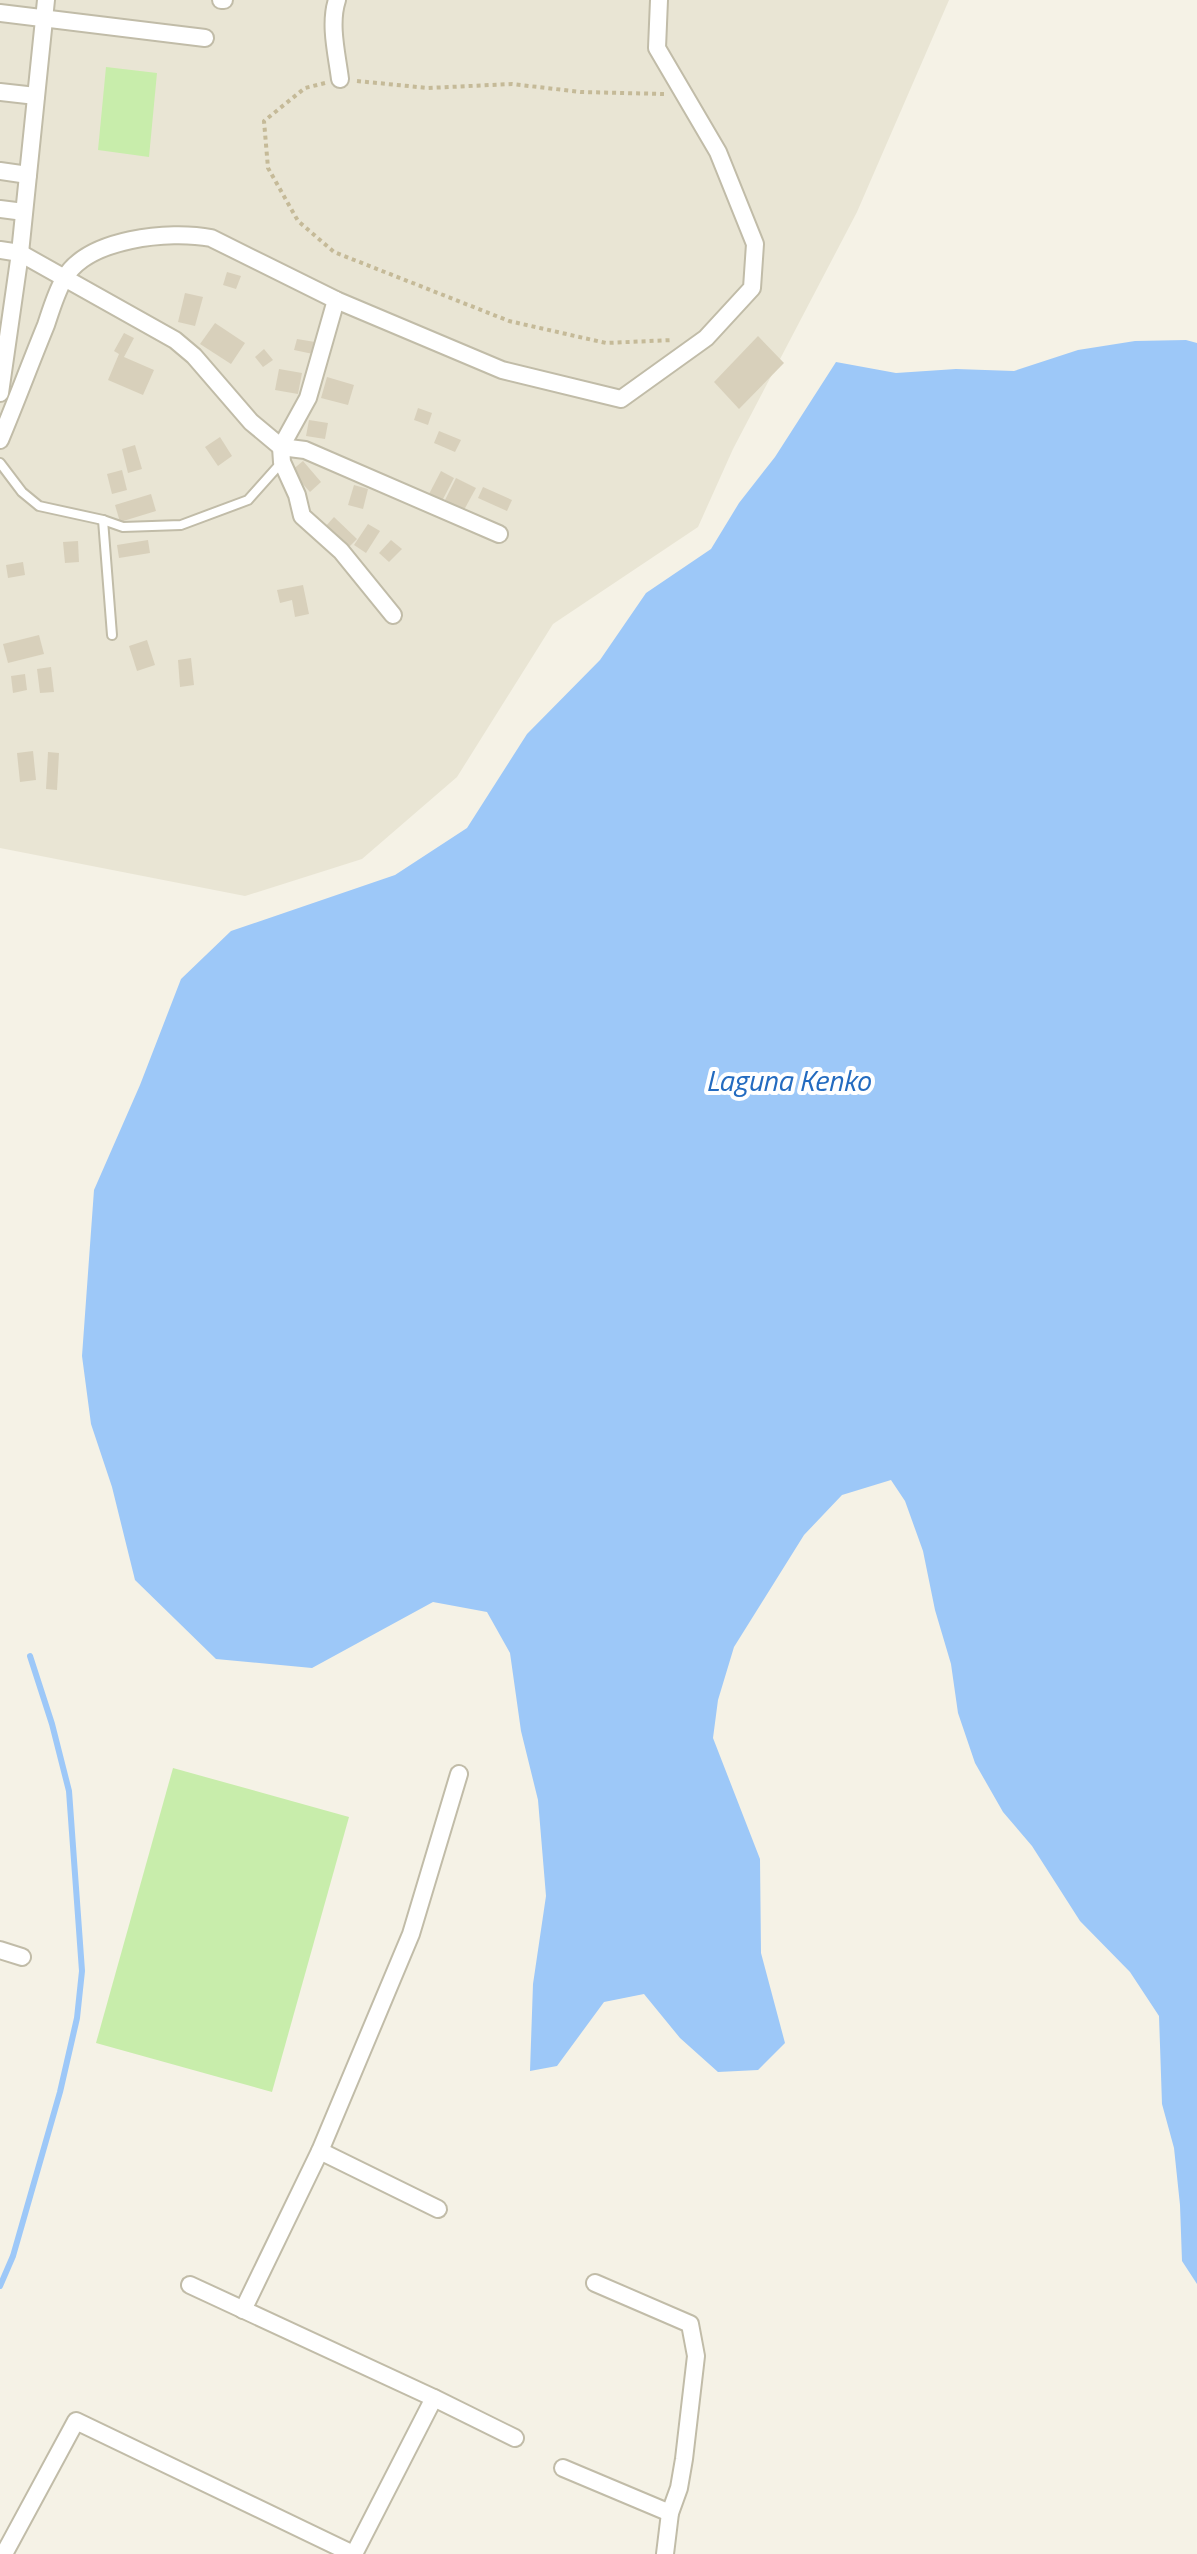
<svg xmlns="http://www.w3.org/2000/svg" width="1197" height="2554" font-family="'Titillium Web',sans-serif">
<rect width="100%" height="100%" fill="#f5f2e6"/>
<path fill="#e9e5d4" d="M0 0H949L857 212 733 449 698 527 553 624 457 777 362 859 245 896 0 848Z"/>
<g fill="#c8edab">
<path d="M106 67 157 73 149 157 98 150Z"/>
<path d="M173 1768 349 1817 272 2092 96 2043Z"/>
</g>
<path fill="#9dc8f8" d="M1186 340 1197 343V2284L1182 2261 1180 2205 1174 2148 1162 2104 1159 2016 1130 1972 1080 1921 1032 1846 1003 1812 975 1763 958 1713 951 1664 935 1610 923 1551 905 1501 891 1480 842 1495 804 1535 734 1647 718 1700 713 1738 760 1859 761 1953 785 2043 758 2070 718 2072 680 2038 644 1994 604 2002 557 2066 530 2071 533 1984 546 1896 538 1800 521 1731 510 1653 487 1612 433 1602 312 1668 216 1659 135 1580 112 1487 91 1424 82 1356 94 1190 140 1085 181 979 231 931 395 875 467 828 527 734 600 660 646 593 711 549 739 503 775 457 836 362 896 373 956 369 1014 371 1078 350 1135 341Z"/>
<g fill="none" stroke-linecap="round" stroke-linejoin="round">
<path stroke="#9dc8f8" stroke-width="6" d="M0 2286 13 2256 60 2092 77 2018 82 1971 69 1791 52 1724 30 1656"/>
</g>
<g fill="#d8d0bb">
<path d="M227 272 241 276 236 289 223 285Z"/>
<path d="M185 293 203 297 195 326 178 322Z"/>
<path d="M215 323 245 343 231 364 200 344Z"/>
<path d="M124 333 134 338 124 357 154 370 143 395 108 380 119 354 114 351Z"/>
<path d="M758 336 784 363 739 409 714 382Z"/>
<path d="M297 339 315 342 313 354 294 350Z"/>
<path d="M264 349 273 360 263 367 255 357Z"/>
<path d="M279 369 302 373 298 394 275 390Z"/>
<path d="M327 377 354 385 348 405 321 398Z"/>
<path d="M418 408 432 413 428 425 414 420Z"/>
<path d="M309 420 328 423 325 439 306 436Z"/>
<path d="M439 431 461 440 455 452 434 443Z"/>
<path d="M220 437 232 456 218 466 205 447Z"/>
<path d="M135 445 142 469 128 473 122 449Z"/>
<path d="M303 461 321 482 310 492 291 471Z"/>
<path d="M122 470 127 490 112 494 107 474Z"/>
<path d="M441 471 454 478 442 501 429 494Z"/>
<path d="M456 478 476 488 464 510 445 500Z"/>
<path d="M354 485 368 489 363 509 348 505Z"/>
<path d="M483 487 512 500 507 511 478 498Z"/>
<path d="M151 494 156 511 120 522 115 505Z"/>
<path d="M334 517 357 539 348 548 325 527Z"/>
<path d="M368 524 380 531 366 553 354 545Z"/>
<path d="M148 540 150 553 119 558 117 545Z"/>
<path d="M391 540 402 549 389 562 379 553Z"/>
<path d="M78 541 79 562 65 563 63 542Z"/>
<path d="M23 562 25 575 8 578 6 565Z"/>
<path d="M303 585 309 614 295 617 292 600 280 603 277 590Z"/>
<path d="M39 635 44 654 8 663 3 644Z"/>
<path d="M147 640 155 665 137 671 129 646Z"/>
<path d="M191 658 194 685 180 687 178 660Z"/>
<path d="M51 667 54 692 40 693 37 669Z"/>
<path d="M25 674 27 690 13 693 11 676Z"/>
<path d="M33 751 36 780 20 782 17 753Z"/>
<path d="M48 752 59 753 57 790 46 789Z"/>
</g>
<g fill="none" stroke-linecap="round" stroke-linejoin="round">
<g stroke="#c1bca8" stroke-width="12">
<g id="service">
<path d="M0 463 22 492 39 506 103 520 123 527 181 525 248 500 281 463"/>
<path d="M103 520 112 635"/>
</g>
</g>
<g stroke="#c1bca8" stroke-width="20">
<g id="minor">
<path d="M221 0H224"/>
<path d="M337 0C329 24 337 55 340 79"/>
<path d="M0 13 205 38"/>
<path d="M0 92 36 96"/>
<path d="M0 171 28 175"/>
<path d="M0 209 24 212"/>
<path d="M0 250 20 253 175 340 194 356 251 422 281 447 305 450 499 534"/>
<path d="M336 300 308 398 281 447 282 462 297 495 302 516 341 551 393 615"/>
<path d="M0 393 20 253 46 0"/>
<path d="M0 440C16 402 30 364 46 325 51 310 56 293 64 279 87 238 170 230 211 238L336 300 502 370 621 399 706 338 752 288 755 244 718 152 657 48 659 0"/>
<path d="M0 1950 22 1957"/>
<path d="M320 2151 438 2209"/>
<path d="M595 2283 690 2324 696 2356 684 2459 679 2488 670 2513 665 2554"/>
<path d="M190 2285 434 2398 515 2438"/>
<path d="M243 2310 320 2151 411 1934 459 1774"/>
<path d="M563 2468 670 2513"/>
<path d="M4 2554 76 2421 353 2554"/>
<path d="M354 2554 434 2398"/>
</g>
</g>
<g stroke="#c5ba98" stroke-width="4" stroke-dasharray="4 4" stroke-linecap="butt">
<path d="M357 81 428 88 512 84 581 92 664 94"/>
<path d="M325 83 305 88 264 121 268 168 298 221 334 252 509 321 606 343 673 340"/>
</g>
<use href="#service" stroke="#fff" stroke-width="8"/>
<use href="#minor" stroke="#fff" stroke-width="16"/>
</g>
<g text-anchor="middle" stroke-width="8" stroke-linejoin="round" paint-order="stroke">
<g font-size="30" font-style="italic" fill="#236bc0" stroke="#fff">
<text x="788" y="1091">Laguna Kenko</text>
</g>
</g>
</svg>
